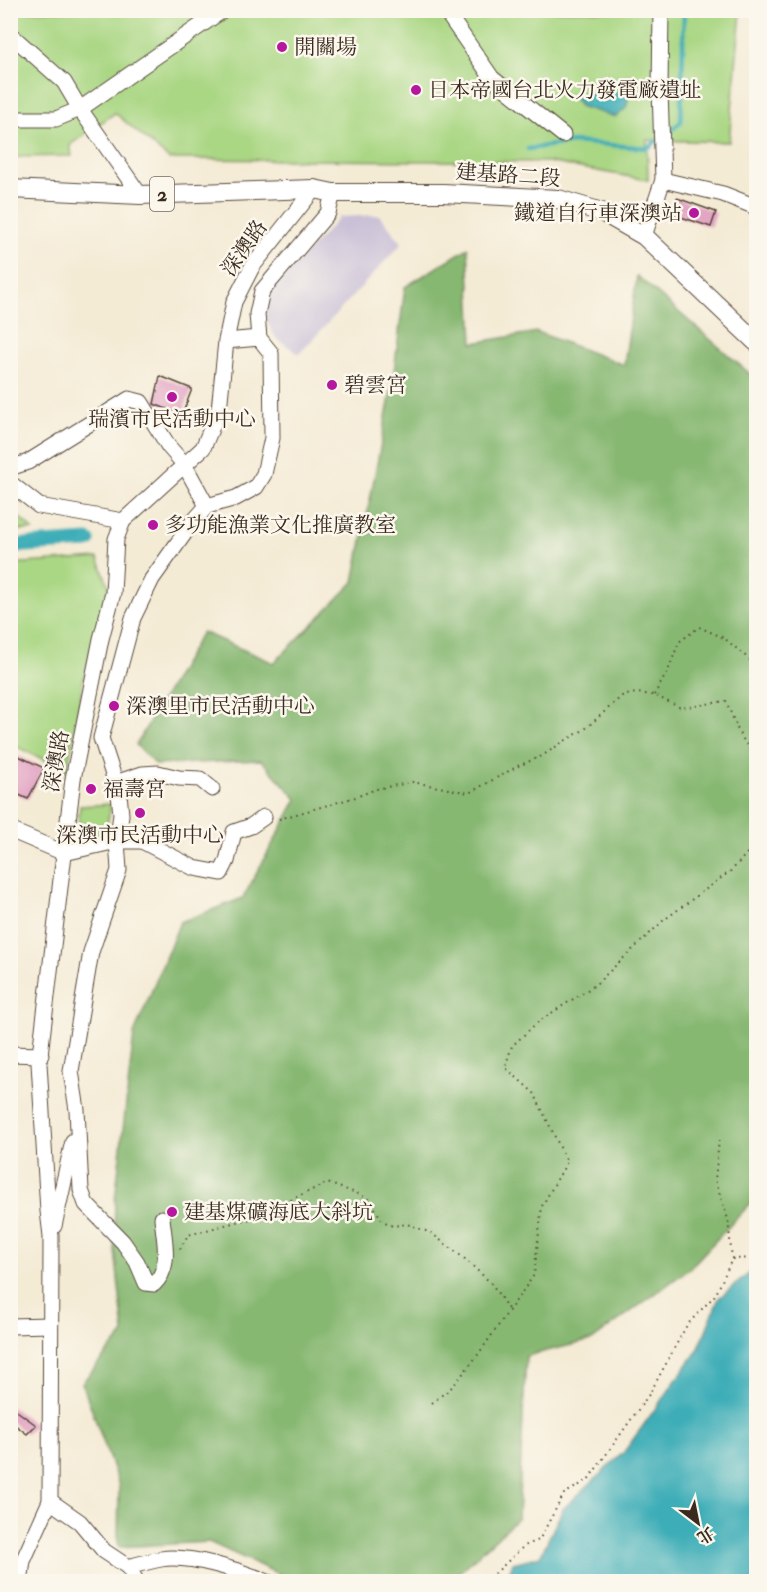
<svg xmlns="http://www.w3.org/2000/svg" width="767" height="1592" font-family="'IM FELL Double Pica','Noto Serif TC',serif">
<rect width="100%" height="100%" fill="#fbf7ec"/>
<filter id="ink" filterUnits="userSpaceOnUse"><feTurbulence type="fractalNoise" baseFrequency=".0167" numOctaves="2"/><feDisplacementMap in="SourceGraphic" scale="12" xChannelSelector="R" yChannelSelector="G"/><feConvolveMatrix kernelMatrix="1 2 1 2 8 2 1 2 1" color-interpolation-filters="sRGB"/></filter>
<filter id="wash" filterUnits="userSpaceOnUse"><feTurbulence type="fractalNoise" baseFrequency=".008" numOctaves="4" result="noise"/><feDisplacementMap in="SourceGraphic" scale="24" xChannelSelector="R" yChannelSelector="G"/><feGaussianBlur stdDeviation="1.35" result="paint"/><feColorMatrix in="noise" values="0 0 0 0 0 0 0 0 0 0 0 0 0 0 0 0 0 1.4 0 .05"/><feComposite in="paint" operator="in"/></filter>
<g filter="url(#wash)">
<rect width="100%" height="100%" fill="#f4ebd5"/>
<path fill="#c9bfd7" d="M379 215 402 243 299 354 276 338 263 314 266 296 340 217Z"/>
<g fill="#aad784" stroke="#728051" stroke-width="1.5">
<path d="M10 11H741L729 142 647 140 648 180 548 162 169 159 115 113 70 145 72 156 11 157Z"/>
<path d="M10 510H11L33 530H11Z"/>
<path d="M98 558 109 587 84 677 67 771 11 744 10 564Z"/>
<path d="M111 804 105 837 77 839 80 806Z"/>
</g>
<path fill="#87b872" stroke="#617148" stroke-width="1.5" d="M468 248 473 343 537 332 624 365 637 276 756 379V1201L750 1204 689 1269 592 1340 526 1356 518 1518 450 1581H294L209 1542 118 1547 119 1485 82 1383 124 1333 114 1241 115 1200 134 1034 180 922 243 898 297 799 261 760 156 765 136 745 202 632 274 663 354 582 392 387 405 287Z"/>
<g fill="#3cadb7" stroke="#3c6c6a" stroke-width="1.5">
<path d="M599 92H630L626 108 615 117 580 106 574 97 578 94Z"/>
<path d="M756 1268V1581H505L513 1563 540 1556 563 1509 624 1452 698 1350 719 1298Z"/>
</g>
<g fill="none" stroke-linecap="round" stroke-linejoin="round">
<g stroke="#3cadb7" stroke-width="4.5">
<path d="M665 135 681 122 684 10"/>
<path d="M528 149 573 142 647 148 658 140"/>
</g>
<path stroke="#3cadb7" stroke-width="15" d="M10 546 88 541"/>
</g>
<g id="blocks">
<g fill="#e3a5c4">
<path d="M677 198 716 212 711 227 672 214Z"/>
<path d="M160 376 192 389 182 415 154 404Z"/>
<path d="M10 752 44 768 28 799 10 791Z"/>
<path d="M10 1406 36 1425 27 1434 10 1421Z"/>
</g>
</g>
</g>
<g filter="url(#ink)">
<use href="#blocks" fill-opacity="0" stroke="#574739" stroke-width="1.5"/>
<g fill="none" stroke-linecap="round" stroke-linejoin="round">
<g stroke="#574739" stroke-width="17">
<g id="minor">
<path d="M445 10 492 78 563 135"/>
<path d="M10 34 64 82 80 109 56 119H10"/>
<path d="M663 180 723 194 756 207"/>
<path d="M140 195 80 109 223 10"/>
<path d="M644 236 663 180 660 90 661 10"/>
<path d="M226 341 259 338"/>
<path d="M10 468 28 462 129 399 141 402 169 447 184 464 207 506"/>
<path d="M10 483 39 506 123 521"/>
<path d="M115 783 142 774 158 773 179 778 200 779 212 789"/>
<path d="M10 830 64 853 117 841H142L194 868 221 873 227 861 234 832 251 826 264 817"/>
<path d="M10 1054 41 1055"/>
<path d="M162 1218C164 1240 172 1267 154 1284L146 1283 137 1262 123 1242 86 1204 81 1190 77 1110 71 1071 91 952 119 870 117 841 121 815 119 793 101 738 133 618 152 579 192 523 207 506 236 498 256 487 264 474 272 438 271 353 259 338 257 314 262 291 328 213 333 193"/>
<path d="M54 1226 73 1141"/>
<path d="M10 1326 50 1325"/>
<path d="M50 1501 80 1522 104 1551 128 1567C139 1564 150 1561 161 1559 190 1554 241 1571 268 1582"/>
<path d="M128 1567 137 1582"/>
<path d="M20 1582 23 1561 50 1501 51 1236 48 1211 39 1063 73 779 101 639 113 593 116 539 123 521 203 448 219 410 226 341 234 302 252 267 314 189"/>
</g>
</g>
<g stroke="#574739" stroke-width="20">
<path id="major" d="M10 189 140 195 314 189 333 193H443L558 199 602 212 644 236 756 342"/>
</g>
<g stroke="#574739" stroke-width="2" stroke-dasharray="1.5 4.5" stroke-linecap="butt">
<path d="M654 695 668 671 679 642 699 627 724 638 756 665"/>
<path d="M279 819 356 797 376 789 413 782 469 793 518 766 542 756 563 742 585 729 622 696 636 693 654 695 681 708 726 701 739 733 756 759"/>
<path d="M180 1249 188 1235 240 1221 268 1216 294 1198 327 1183 359 1194 370 1200 382 1220 392 1226 407 1224 431 1233 465 1259 492 1284 508 1309"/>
<path d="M732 1259 756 1258"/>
<path d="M432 1403 453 1386 477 1356 534 1275 542 1206 567 1162 534 1093 505 1067 512 1046 539 1021 595 985 664 920 732 870 756 843"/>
<path d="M486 1582 524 1546 539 1540 564 1494 588 1480 650 1393 687 1325 716 1294 732 1259 728 1219 715 1180 719 1140"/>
</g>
<use href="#minor" stroke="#fff" stroke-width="15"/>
<use href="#major" stroke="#fff" stroke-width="18"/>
</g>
</g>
<g fill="#b5179e" stroke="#fbf7ec" stroke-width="2">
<circle cx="282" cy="47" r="6"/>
<circle cx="416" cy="90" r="6"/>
<circle cx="694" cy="213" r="6"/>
<circle cx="332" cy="385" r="6"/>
<circle cx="172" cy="397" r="6"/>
<circle cx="153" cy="525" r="6"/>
<circle cx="114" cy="706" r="6"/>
<circle cx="91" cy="789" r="6"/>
<circle cx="140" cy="813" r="6"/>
<circle cx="172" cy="1212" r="6"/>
</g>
<g text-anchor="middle" stroke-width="5" stroke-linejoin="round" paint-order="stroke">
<rect fill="#fbf7ec" stroke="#75685c" stroke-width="1.5" x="150" y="177" width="24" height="34" rx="4.5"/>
<g font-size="20" font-weight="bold" fill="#3b2a1e">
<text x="162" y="201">2</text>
</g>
<g font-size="21" fill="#3b2a1e" stroke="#fbf7ec" text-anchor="start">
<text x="294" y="54">開關場</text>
<text x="428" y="97">日本帝國台北火力發電廠遺址</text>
<text x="682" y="220" text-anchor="end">鐵道自行車深澳站</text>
<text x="344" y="392">碧雲宮</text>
<text x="172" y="426" text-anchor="middle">瑞濱市民活動中心</text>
<text x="165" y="532">多功能漁業文化推廣教室</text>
<text x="126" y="713">深澳里市民活動中心</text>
<text x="103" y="796">福壽宮</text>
<text x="140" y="842" text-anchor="middle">深澳市民活動中心</text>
<text x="184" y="1219">建基煤礦海底大斜坑</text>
</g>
<g font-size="21" fill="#3b2a1e" stroke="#fbf7ec">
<text transform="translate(508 175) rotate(4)" y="7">建基路二段</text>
<text transform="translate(244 248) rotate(-55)" y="7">深澳路</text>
<text transform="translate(56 761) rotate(-80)" y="7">深澳路</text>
</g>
</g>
<rect width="767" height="1592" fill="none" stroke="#fbf7ec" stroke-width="36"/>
<g transform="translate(698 1523) rotate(148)" stroke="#fbf7ec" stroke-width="4.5" paint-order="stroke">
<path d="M0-4.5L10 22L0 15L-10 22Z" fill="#3b2a1e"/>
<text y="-9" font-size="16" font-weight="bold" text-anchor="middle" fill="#3b2a1e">北</text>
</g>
</svg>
